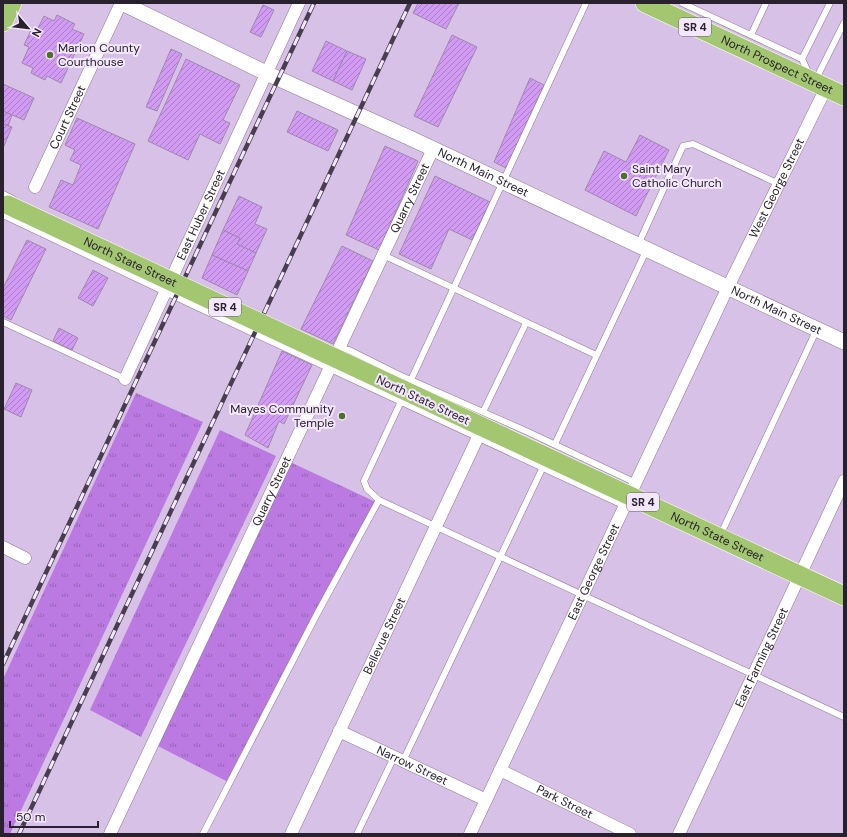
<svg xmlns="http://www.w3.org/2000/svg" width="847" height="837" font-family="'DM Sans',sans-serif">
<defs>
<pattern id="grass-tufts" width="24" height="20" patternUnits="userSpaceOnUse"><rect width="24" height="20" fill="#ba7ae1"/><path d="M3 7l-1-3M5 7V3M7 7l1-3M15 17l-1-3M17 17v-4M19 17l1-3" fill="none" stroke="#9764b7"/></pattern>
<pattern id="building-hatch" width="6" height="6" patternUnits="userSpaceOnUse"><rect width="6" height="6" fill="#d19af3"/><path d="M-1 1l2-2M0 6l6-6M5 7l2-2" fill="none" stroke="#aa7dc5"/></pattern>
</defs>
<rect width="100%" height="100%" fill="#d8c1e7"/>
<g fill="url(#grass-tufts)">
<path d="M136 393 203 422 10 834H3V679Z"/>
<path d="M220 430 276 456 141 737 90 710Z"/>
<path d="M290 462 378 503 232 784 152 743Z"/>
</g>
<g fill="url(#building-hatch)" stroke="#9e89ad">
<path d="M418 3H459L446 29 413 13Z"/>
<path d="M263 5 274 10 261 37 250 32Z"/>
<path d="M57 15 75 24 72 29 84 34 61 83 47 76 45 80 31 73 33 68 22 63 29 47 24 45 31 30 36 32 44 16 54 21Z"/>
<path d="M452 35 477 47 438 127 414 116Z"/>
<path d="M326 41 347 51 333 81 312 71Z"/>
<path d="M171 49 182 54 157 111 146 107Z"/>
<path d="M347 51 366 59 352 90 333 81Z"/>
<path d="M186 59 240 85 223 120 230 123 220 144 200 134 188 160 148 141Z"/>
<path d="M530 78 544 85 506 168 494 162Z"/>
<path d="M3 84 34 98 24 120 3 111Z"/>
<path d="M3 111 12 115 8 126 3 124Z"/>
<path d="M297 111 338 130 328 151 287 132Z"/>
<path d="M77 118 135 144 98 229 49 207 61 180 73 185 81 165 70 160 75 150 65 145Z"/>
<path d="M3 124 12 127 3 148Z"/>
<path d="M640 135 669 150 636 216 585 190 604 151 626 162Z"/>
<path d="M385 146 418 161 379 250 346 235Z"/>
<path d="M435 176 490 202 472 240 449 229 431 269 399 254Z"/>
<path d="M239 196 262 207 255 224 267 229 256 253 237 244 240 238 223 230Z"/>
<path d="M223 230 240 238 237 244 256 253 248 271 212 255Z"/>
<path d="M27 240 46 249 11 320 3 316V288Z"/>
<path d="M342 246 373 261 333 344 301 329Z"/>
<path d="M212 255 248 271 237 295 202 278Z"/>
<path d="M93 270 108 278 93 306 78 298Z"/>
<path d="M59 328 78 338 72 350 53 341Z"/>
<path d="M282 351 312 365 284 424 279 421 268 448 245 435Z"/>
<path d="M16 383 32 390 21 417 4 409Z"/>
</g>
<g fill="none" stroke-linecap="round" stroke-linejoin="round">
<g stroke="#8d789b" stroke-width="7">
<g id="service">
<path d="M586 3 364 481 367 489 379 500 844 717"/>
<path d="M682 3 802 59 809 74"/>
<path d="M751 35 766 3"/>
<path d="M802 59 830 3"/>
<path d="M815 81 844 23"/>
<path d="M3 194 13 199"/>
<path d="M3 215 197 307 625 506"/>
<path d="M638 245 683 146 693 144 779 184"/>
<path d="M383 255 596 355"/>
<path d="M3 322 125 379"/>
<path d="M337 348 349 350 397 374 528 432 636 483"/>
<path d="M483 412 526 323"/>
<path d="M555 444 647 249"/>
<path d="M720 536 817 329"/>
<path d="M403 761 543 467"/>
<path d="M203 834 317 614 379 500"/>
<path d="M357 834 394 757"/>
</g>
</g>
<g stroke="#8d789b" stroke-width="13">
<g id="minor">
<path id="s1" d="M35 187 121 3"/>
<path id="s2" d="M125 379 299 3"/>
<path d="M3 547 25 558"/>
<path id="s3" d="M339 731 486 800"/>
<path id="s4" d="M500 770 630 834"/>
<path id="s5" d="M110 834 433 149"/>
<path id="s6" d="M291 834 478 437"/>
<path id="s7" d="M470 834 728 287 826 88"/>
<path id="s8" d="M679 834 844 481"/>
</g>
</g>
<g stroke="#8d789b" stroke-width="16">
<g id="tertiary">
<path id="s9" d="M122 3 266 73 410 138 844 342"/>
</g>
</g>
<g stroke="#fff" stroke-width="20">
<g id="primary">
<path id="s10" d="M645 3 844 96"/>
<path d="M3 22 12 3"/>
<path id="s11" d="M442 408 844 596"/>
</g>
</g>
<use href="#service" stroke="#fff" stroke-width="6"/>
<use href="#minor" stroke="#fff" stroke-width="12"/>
<use href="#tertiary" stroke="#fff" stroke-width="15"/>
<use href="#primary" stroke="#a2c770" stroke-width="19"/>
<g stroke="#493e50" stroke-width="4.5">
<g id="rail">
<path d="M3 664 314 3"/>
<path d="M19 834 410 3"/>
</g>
</g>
<use href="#rail" stroke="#f3e7fb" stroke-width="3" stroke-dasharray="9" stroke-linecap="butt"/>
<g stroke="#fff" stroke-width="20" stroke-linecap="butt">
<g id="primary-bridge">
<path id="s12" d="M8 205 442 408"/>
</g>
</g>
<use href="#primary-bridge" stroke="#a2c770" stroke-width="19"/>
</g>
<g fill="#4c7028" stroke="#f3e7fb" stroke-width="1.5">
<circle cx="50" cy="55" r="4"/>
<circle cx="624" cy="176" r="4"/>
<circle cx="342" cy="416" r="4"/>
</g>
<g text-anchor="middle" stroke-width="4" stroke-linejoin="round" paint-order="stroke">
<g fill="#f3e7fb" stroke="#665c6c" stroke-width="1">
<rect x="679" y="18" width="32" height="18" rx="3"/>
<rect x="209" y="298" width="32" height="18" rx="3"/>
<rect x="627" y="493" width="32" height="18" rx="3"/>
</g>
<g font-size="11" font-weight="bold" fill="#2a212f">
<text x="695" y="31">SR 4</text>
<text x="225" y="311">SR 4</text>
<text x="643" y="506">SR 4</text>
</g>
<g font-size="12" fill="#2a212f" stroke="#f3e7fb" text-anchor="start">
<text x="58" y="52">Marion County<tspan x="58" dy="14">Courthouse</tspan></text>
<text x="632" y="173">Saint Mary<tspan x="632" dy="14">Catholic Church</tspan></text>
<text x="334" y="413" text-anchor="end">Mayes Community<tspan x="334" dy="14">Temple</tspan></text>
</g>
<g font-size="12" fill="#2a212f" stroke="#f3e7fb">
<text dy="4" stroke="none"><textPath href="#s10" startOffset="146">North Prospect Street</textPath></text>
<text dy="4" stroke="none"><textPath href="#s1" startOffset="77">Court Street</textPath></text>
<text dy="4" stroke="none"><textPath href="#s9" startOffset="399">North Main Street</textPath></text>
<text dy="4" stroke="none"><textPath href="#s7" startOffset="715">West George Street</textPath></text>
<text dy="4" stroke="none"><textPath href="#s5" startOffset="703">Quarry Street</textPath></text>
<text dy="4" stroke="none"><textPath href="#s2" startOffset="181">East Huber Street</textPath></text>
<text dy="4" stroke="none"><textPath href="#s12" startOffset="135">North State Street</textPath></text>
<text dy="4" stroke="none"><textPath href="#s9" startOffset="723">North Main Street</textPath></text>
<text transform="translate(423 400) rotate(25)" y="4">North State Street</text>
<text dy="4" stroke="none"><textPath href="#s5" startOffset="379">Quarry Street</textPath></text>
<text dy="4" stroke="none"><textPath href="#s11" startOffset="304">North State Street</textPath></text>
<text dy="4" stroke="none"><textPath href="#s7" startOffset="290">East George Street</textPath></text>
<text dy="4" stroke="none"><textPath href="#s6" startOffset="219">Bellevue Street</textPath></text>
<text dy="4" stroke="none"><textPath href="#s8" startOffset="195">East Farming Street</textPath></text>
<text dy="4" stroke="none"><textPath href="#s3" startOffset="81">Narrow Street</textPath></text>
<text dy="4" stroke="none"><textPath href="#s4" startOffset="72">Park Street</textPath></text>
</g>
</g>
<rect width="847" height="837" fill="none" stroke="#2a212f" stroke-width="8"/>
<g transform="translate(28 28) rotate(118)" stroke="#f3e7fb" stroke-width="3" paint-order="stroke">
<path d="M0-3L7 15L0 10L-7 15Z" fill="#2a212f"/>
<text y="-6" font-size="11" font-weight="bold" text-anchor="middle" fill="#2a212f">N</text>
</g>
<path d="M10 821v6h88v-6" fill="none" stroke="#2a212f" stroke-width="2"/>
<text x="16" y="821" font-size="12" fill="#2a212f" stroke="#f3e7fb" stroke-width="3" paint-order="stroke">50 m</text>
</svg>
